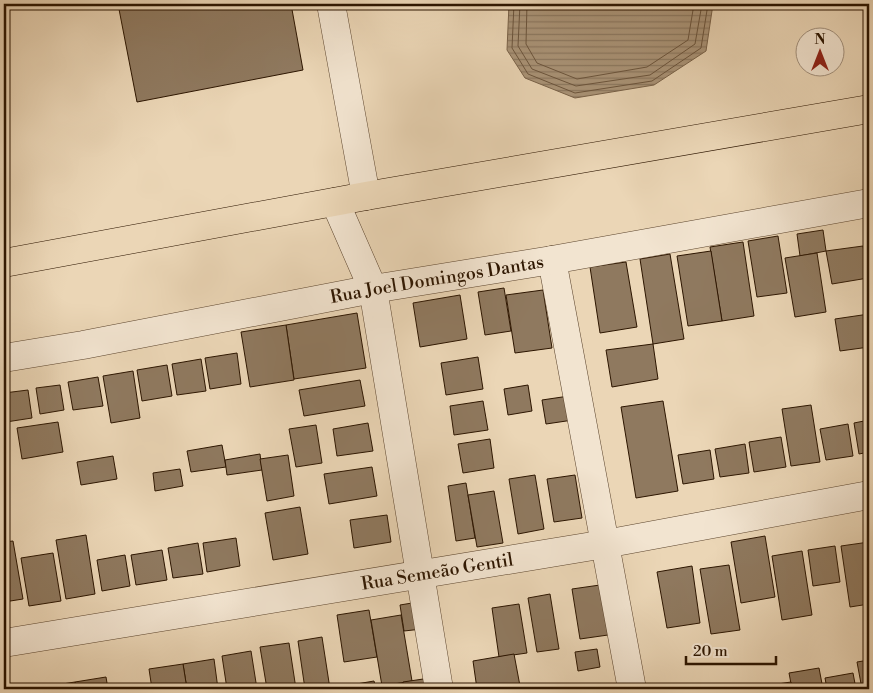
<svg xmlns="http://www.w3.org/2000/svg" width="873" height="693" font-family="'Libre Bodoni',serif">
<defs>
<pattern id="water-rules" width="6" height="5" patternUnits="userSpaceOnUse" patternTransform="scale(1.25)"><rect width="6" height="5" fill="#aa9478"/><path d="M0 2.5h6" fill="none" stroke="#8b7860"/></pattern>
</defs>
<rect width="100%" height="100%" fill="#ebd6b6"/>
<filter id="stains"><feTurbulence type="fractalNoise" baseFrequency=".004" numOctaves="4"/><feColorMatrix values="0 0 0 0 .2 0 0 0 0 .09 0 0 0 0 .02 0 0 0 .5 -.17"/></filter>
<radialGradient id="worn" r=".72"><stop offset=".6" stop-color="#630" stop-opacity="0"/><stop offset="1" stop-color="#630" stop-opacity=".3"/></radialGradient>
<path fill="url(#water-rules)" stroke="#786148" d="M509 4H713L706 51 654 85 575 98 525 78 507 50Z"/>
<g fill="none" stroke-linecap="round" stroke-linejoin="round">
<g stroke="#6b543c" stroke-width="1">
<path d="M514 4 512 48 528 74 575 93 652 81 701 48 708 4"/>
<path d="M520 4 518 46 532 69 576 86 650 75 695 44 702 4"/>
<path d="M527 4 526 44 537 63 577 79 647 67 688 40 694 4"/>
</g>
</g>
<g fill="#8f795f" stroke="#2c1500">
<path d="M118 4H291L303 70 137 102Z"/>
<path d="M823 230 826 251 800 256 797 234Z"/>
<path d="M778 236 787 293 757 297 748 241Z"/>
<path d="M743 242 754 316 722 321 710 247Z"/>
<path d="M863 246 868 278 832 284 826 251Z"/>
<path d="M711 251 722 321 688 326 677 256Z"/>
<path d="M817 253 826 312 795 317 785 258Z"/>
<path d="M670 254 684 339 653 344 640 259Z"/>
<path d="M626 262 637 327 600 333 590 267Z"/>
<path d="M504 288 511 331 485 335 478 292Z"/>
<path d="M543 290 552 348 515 353 506 295Z"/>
<path d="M460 295 467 339 420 347 413 303Z"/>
<path d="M357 313 366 368 294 379 286 325Z"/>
<path d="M869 314V347L840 351 835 319Z"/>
<path d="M286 325 294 380 250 387 241 332Z"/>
<path d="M653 344 658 379 612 387 606 350Z"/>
<path d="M237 353 241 384 210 389 205 358Z"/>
<path d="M478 357 483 389 446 395 441 363Z"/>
<path d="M201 359 206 391 177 395 172 364Z"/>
<path d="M167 365 172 396 142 401 137 370Z"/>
<path d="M133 371 140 418 111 423 103 376Z"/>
<path d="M98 377 103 406 73 410 68 382Z"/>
<path d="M360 380 365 406 304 416 299 390Z"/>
<path d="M60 385 64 410 40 414 36 388Z"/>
<path d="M528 385 532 411 508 415 504 389Z"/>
<path d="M28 390 32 418 6 422 4 407V393Z"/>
<path d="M569 396 573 420 546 424 542 400Z"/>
<path d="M483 401 488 430 454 435 450 406Z"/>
<path d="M663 401 678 491 636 498 621 407Z"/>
<path d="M811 405 820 462 791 466 782 409Z"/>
<path d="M869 420V452L859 454 854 423Z"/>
<path d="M58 422 63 452 22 459 17 428Z"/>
<path d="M368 423 373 451 337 456 333 429Z"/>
<path d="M848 424 853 456 826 460 820 429Z"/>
<path d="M316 425 322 463 296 467 289 429Z"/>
<path d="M781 437 786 467 754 472 749 442Z"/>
<path d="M490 439 494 468 463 473 458 444Z"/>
<path d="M745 444 749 473 720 477 715 449Z"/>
<path d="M222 445 226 467 191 472 187 451Z"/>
<path d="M710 450 714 479 683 484 678 455Z"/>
<path d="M260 454 262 470 227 475 225 460Z"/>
<path d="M288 455 294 496 267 501 260 459Z"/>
<path d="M113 456 117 479 81 485 77 462Z"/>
<path d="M372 467 377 496 329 504 324 474Z"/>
<path d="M180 469 183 486 155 491 153 473Z"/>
<path d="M535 475 544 529 518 534 509 479Z"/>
<path d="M575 475 582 518 554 522 547 479Z"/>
<path d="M466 483 475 538 456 541 448 486Z"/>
<path d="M494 491 503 543 477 547 468 495Z"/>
<path d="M300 507 308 554 273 560 265 513Z"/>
<path d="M387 515 391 542 354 548 350 520Z"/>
<path d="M86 535 95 594 66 599 56 540Z"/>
<path d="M765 536 775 597 741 603 731 542Z"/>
<path d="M236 538 240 566 207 572 203 543Z"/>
<path d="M13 541 23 599 4 602V542Z"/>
<path d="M869 542V604L850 607 841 546Z"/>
<path d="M198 543 203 574 173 578 168 548Z"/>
<path d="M835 546 840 582 813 586 808 550Z"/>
<path d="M162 550 167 580 136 585 131 555Z"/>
<path d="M802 551 812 615 782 620 772 556Z"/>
<path d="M53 553 61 601 29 606 21 558Z"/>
<path d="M125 555 130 586 102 591 97 560Z"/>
<path d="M729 565 740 630 711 634 700 569Z"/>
<path d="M692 566 700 623 667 628 657 572Z"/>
<path d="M600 585 608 635 580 639 572 589Z"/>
<path d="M550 594 559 649 537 652 528 598Z"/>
<path d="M418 602 422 629 404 631 400 605Z"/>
<path d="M519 604 527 653 499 657 492 608Z"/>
<path d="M369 610 377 657 344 662 337 615Z"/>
<path d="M401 615 412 681 382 686 371 620Z"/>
<path d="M322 637 330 689H305L298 641Z"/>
<path d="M289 643 296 689H267L260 647Z"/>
<path d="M597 649 600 667 578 671 575 652Z"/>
<path d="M251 651 257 689H227L222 656Z"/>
<path d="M514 654 520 686 499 689H477L473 661Z"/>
<path d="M214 659 218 689H187L183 664Z"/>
<path d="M869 660V689H862L857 662Z"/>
<path d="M183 664 187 689H152L149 669Z"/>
<path d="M819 668 823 689H792L789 673Z"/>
<path d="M853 673 856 689H827L825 678Z"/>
<path d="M106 677 108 689H76L75 682Z"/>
<path d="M430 678 432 689H404L403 682Z"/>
<path d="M374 681 376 689H339V687Z"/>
<path d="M75 682 76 689H44V687Z"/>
<path d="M791 682 792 689H758V687Z"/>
</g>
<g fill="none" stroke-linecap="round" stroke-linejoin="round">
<g stroke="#5c452e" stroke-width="29">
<g id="minor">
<path d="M331 4 366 196"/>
<path d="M335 202 373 289 439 689"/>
<path d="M552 260 632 689"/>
<path id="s1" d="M4 358 83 345 373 289 552 260 869 203"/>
<path id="s2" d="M4 643 605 544 869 495"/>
</g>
</g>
<g stroke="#2c1500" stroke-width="29">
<path id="primary" d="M4 263 366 196 869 109"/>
</g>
<use href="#minor" stroke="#f2e4d0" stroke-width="28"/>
<use href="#primary" stroke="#ebd6b6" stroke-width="28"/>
</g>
<g text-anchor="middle" stroke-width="5" stroke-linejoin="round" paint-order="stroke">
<g font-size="18" fill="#2c1500" stroke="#f2e4d0">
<text dy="6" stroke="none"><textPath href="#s1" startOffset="440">Rua Joel Domingos Dantas</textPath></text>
<text dy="6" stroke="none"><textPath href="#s2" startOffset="439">Rua Semeão Gentil</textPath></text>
</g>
</g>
<rect width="873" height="693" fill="none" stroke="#ebd6b6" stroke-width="20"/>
<rect x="5" y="5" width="863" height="683" fill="none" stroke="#2c1500" stroke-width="2.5"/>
<rect x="10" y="10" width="853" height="673" fill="none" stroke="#2c1500"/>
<g transform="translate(820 52)"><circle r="24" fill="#f2e4d0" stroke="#a3917d"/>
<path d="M0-4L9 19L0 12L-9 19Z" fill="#8f2418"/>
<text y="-8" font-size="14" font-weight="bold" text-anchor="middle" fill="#2c1500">N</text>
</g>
<path d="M686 656v8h90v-8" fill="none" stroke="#2c1500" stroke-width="2.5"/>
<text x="693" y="656" font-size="15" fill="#2c1500" stroke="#f2e4d0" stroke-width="4" paint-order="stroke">20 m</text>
<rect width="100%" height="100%" filter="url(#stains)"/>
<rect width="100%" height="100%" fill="url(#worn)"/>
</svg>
